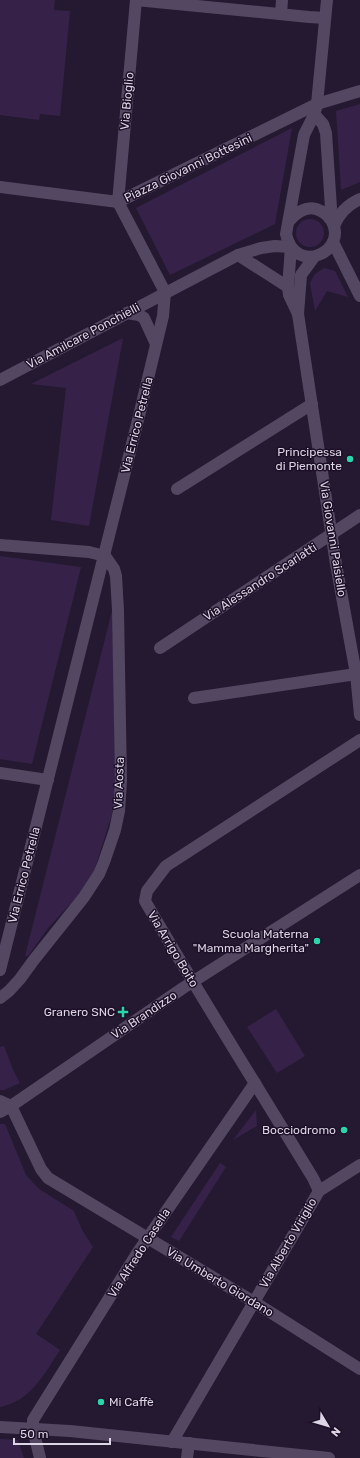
<svg xmlns="http://www.w3.org/2000/svg" width="360" height="1458" font-family="Rubik,sans-serif">
<rect width="100%" height="100%" fill="#251931"/>
<g fill="#362248">
<path d="M0 0H55L54 10 70 11 60 116 40 114 39 120 0 115Z"/>
<path d="M360 104V182L341 190 336 111Z"/>
<path d="M292 128 275 224 170 275 136 208Z"/>
<circle cx="310" cy="233" r="14"/>
<path d="M324 268 335 271 348 297 327 291 315 311 310 283 315 274Z"/>
<path d="M123 338 89 526 51 520 66 388 31 384Z"/>
<path d="M0 556 81 567 32 764 0 759Z"/>
<path d="M113 607 115 776V795L112 814 94 871 83 890 48 928 28 956H25Z"/>
<path d="M276 1009 305 1056 277 1073 247 1027Z"/>
<path d="M4 1046 14 1072 20 1083 4 1090H0V1047Z"/>
<path d="M256 1110 257 1126 233 1140Z"/>
<path d="M0 1124H5L26 1175 39 1189 74 1211 82 1230 93 1247 36 1334 60 1350C44 1374 31 1401 0 1407Z"/>
<path d="M220 1163 226 1167 179 1241 171 1237Z"/>
<path d="M0 1439 18 1440 24 1458H0Z"/>
</g>
<g fill="none" stroke-linecap="round" stroke-linejoin="round">
<g stroke="#544762" stroke-width="12">
<path d="M136 0 309 17 325 18"/>
<path d="M281 14 282 0"/>
<path d="M315 115 323 124 326 133 331 208 329 218"/>
<path d="M0 187 118 202"/>
<path d="M118 202 317 104 360 91"/>
<path d="M118 202 136 0"/>
<path d="M118 202 165 292"/>
<path d="M289 221C296 213 305 206 316 209 322 211 328 215 331 220 350 251 295 277 286 234L304 135C309 124 315 116 317 104L327 0"/>
<path d="M334 226C339 213 347 205 360 199"/>
<path d="M333 242 360 296"/>
<path d="M291 247 288 287 289 295 298 314"/>
<path d="M238 255 288 287"/>
<path d="M314 257 301 275 298 314 336 564 356 674 360 715"/>
<path d="M127 313 139 315 144 318 156 344"/>
<path d="M0 380 238 255 261 248 275 246 291 247"/>
<path d="M177 489 312 404"/>
<path d="M0 545 89 552 105 556 114 569 116 576 118 610 121 780 119 811 115 830 104 862 99 874 84 897 33 961 20 979 9 991 0 998"/>
<path d="M160 648 360 515"/>
<path d="M194 698 356 674"/>
<path d="M0 773 48 780"/>
<path d="M0 970 138 420 163 316 165 292"/>
<path d="M0 1101 11 1106 41 1169 48 1178 254 1302 360 1369"/>
<path d="M0 1112 11 1106 183 988 360 875"/>
<path d="M319 1191 313 1178C257 1086 199 994 145 901L147 891 166 866 360 740"/>
<path d="M0 1427 70 1431 329 1458"/>
<path d="M172 1442 319 1191 360 1165"/>
<path d="M40 1458 33 1429V1420L138 1252 255 1083"/>
<path d="M187 1458 189 1443"/>
</g>
</g>
<g fill="#2ad5ac" stroke="#1c0f27" stroke-width="1.5">
<circle cx="350" cy="459" r="4"/>
<circle cx="317" cy="941" r="4"/>
<path d="M121 1006h4v4h4v4h-4v4h-4v-4h-4v-4h4z"/>
<circle cx="344" cy="1130" r="4"/>
<circle cx="101" cy="1402" r="4"/>
</g>
<g text-anchor="middle" stroke-width="3" stroke-linejoin="round" paint-order="stroke">
<g font-size="12" fill="#dcd5e5" stroke="#1c0f27">
<text transform="translate(127 101) rotate(-85)" y="4">Via Bioglio</text>
<text transform="translate(188 168) rotate(-26)" y="4">Piazza Giovanni Bottesini</text>
<text transform="translate(83 336) rotate(-28)" y="4">Via Amilcare Ponchielli</text>
<text transform="translate(137 425) rotate(-76)" y="4">Via Errico Petrella</text>
<text transform="translate(333 539) rotate(81)" y="4">Via Giovanni Paisiello</text>
<text transform="translate(260 582) rotate(-33)" y="4">Via Alessandro Scarlatti</text>
<text transform="translate(119 783) rotate(-88)" y="4">Via Aosta</text>
<text transform="translate(24 875) rotate(-76)" y="4">Via Errico Petrella</text>
<text transform="translate(173 949) rotate(59)" y="4">Via Arrigo Boito</text>
<text transform="translate(144 1015) rotate(-34)" y="4">Via Brandizzo</text>
<text transform="translate(288 1243) rotate(-60)" y="4">Via Alberto Viriglio</text>
<text transform="translate(139 1253) rotate(-57)" y="4">Via Alfredo Casella</text>
<text transform="translate(220 1282) rotate(31)" y="4">Via Umberto Giordano</text>
</g>
<g font-size="12" fill="#dcd5e5" stroke="#1c0f27" text-anchor="end">
<text x="342" y="456">Principessa<tspan x="342" dy="14">di Piemonte</tspan></text>
<text x="309" y="938">Scuola Materna<tspan x="309" dy="14">"Mamma Margherita"</tspan></text>
<text x="115" y="1016">Granero SNC</text>
<text x="336" y="1134">Bocciodromo</text>
<text x="109" y="1406" text-anchor="start">Mi Caffè</text>
</g>
</g>
<g transform="translate(328 1426) rotate(128)" stroke="#1c0f27" stroke-width="3" paint-order="stroke">
<path d="M0-3L7 15L0 10L-7 15Z" fill="#dcd5e5"/>
<text y="-6" font-size="11" font-weight="bold" text-anchor="middle" fill="#dcd5e5">N</text>
</g>
<path d="M14 1438v6h96v-6" fill="none" stroke="#dcd5e5" stroke-width="2"/>
<text x="20" y="1438" font-size="12" fill="#dcd5e5" stroke="#1c0f27" stroke-width="3" paint-order="stroke">50 m</text>
</svg>
